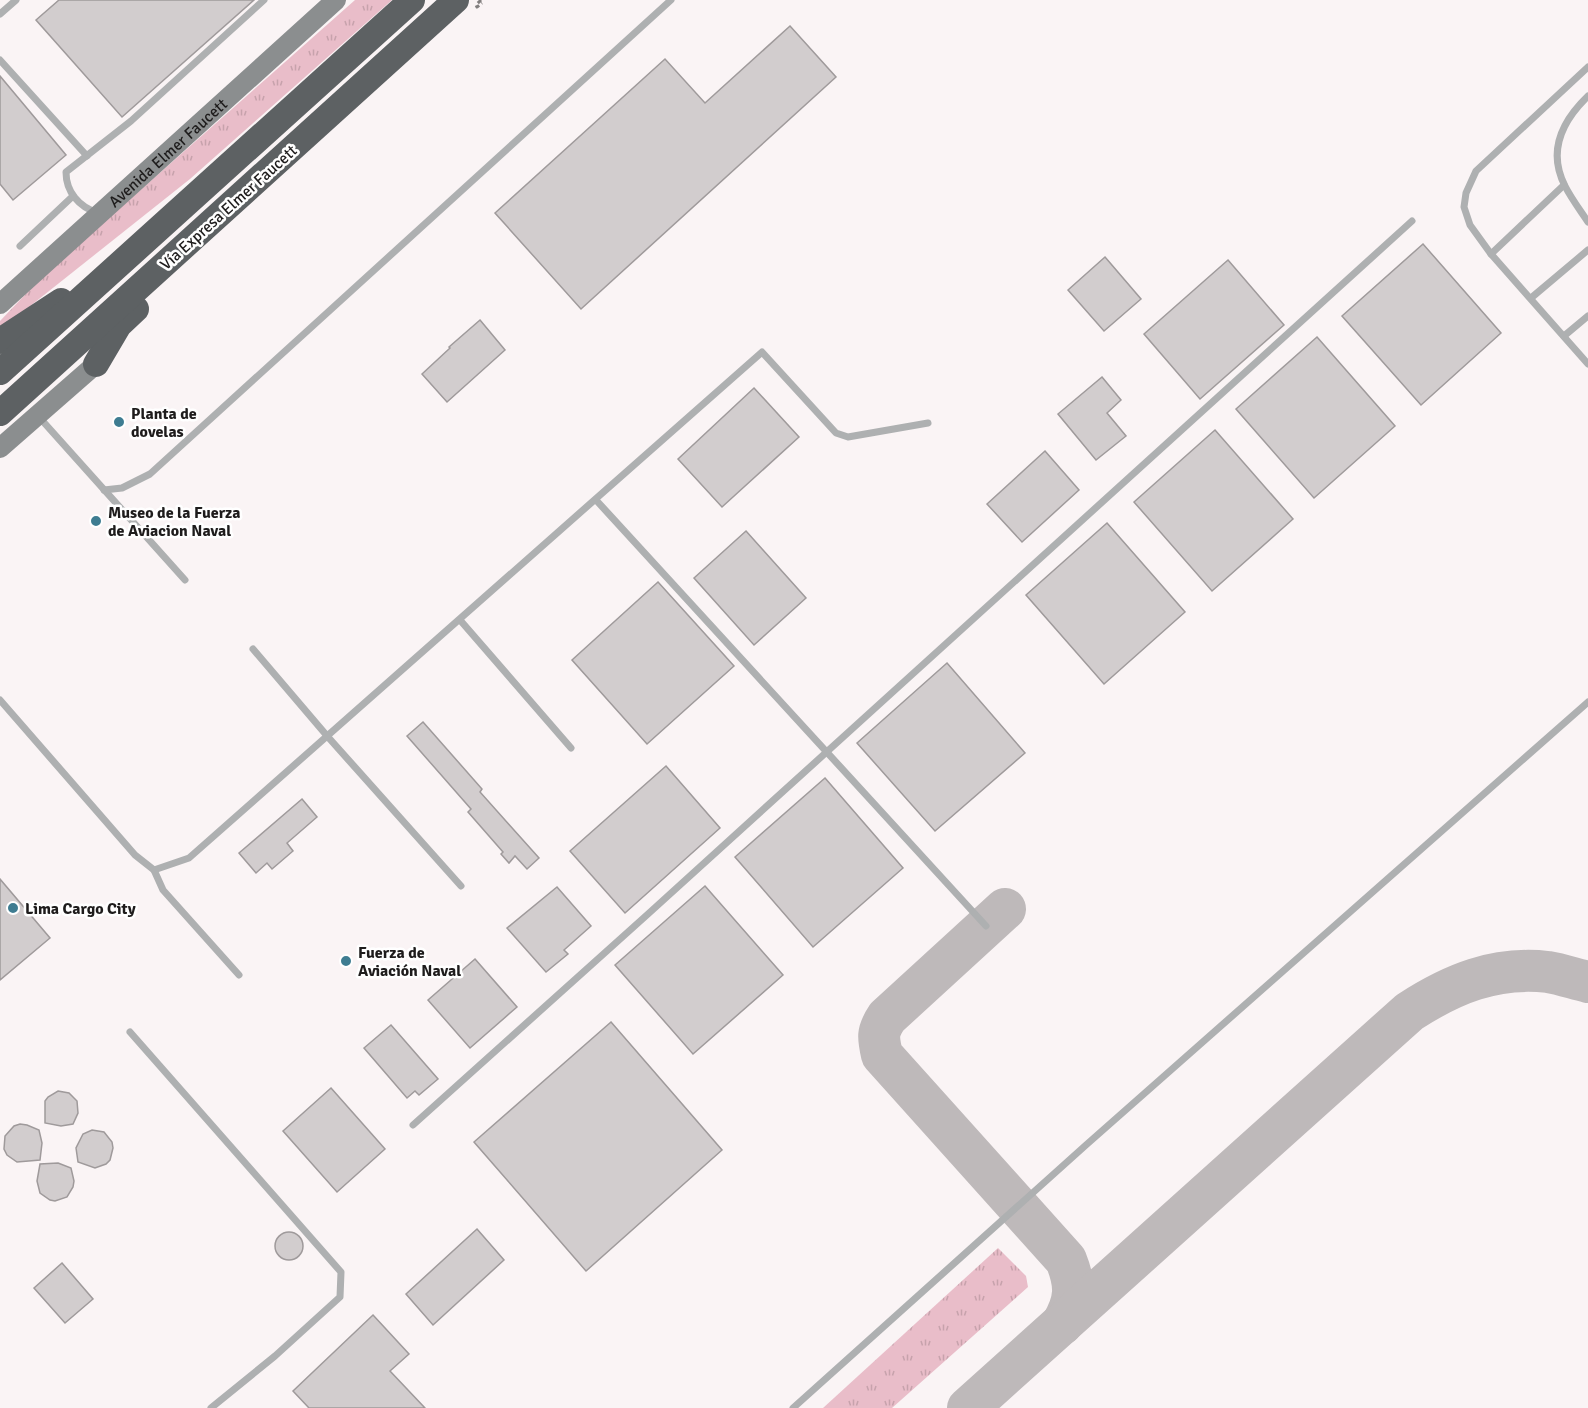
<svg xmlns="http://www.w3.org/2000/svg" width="1588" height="1408" font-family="Signika,sans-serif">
<defs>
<pattern id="grass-tufts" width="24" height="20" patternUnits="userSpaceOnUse" patternTransform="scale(1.5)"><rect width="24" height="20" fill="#e9bdc9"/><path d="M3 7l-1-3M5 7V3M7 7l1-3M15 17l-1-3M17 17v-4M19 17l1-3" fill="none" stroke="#c7a2ac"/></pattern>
</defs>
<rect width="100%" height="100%" fill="#faf4f5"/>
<g fill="url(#grass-tufts)">
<path d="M355 0H392L190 179 0 330V321L41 278Z"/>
<path d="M998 1248 1026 1276 1028 1287 892 1408H823Z"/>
</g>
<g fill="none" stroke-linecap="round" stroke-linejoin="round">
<g stroke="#beb9ba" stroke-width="42">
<path d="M1005 909 887 1017C877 1032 878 1037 882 1055L1066 1260C1076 1285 1076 1300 1062 1324"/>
<path d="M968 1408 1409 1012C1452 984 1495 966 1548 972 1561 974 1575 979 1588 982"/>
</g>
</g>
<g fill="#d2cdce" stroke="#9f9a9b" stroke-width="1.5">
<path d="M59 0H254L122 117 36 20Z"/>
<path d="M790 26 836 77 581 309 495 213 665 59 705 103Z"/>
<path d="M0 76 66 155 13 200 0 184Z"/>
<path d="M1423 244 1501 333 1421 405 1342 316Z"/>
<path d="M1105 257 1141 299 1104 331 1068 290Z"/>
<path d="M1228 260 1284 325 1200 399 1144 334Z"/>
<path d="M480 320 505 350 447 402 422 374 450 348 449 347Z"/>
<path d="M1317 337 1395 426 1314 498 1236 409Z"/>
<path d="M1102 377 1121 400 1107 413 1126 436 1096 460 1058 414Z"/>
<path d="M754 388 799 437 722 507 678 459Z"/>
<path d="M1215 430 1293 519 1212 591 1134 502Z"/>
<path d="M1045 451 1079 490 1022 542 987 504Z"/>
<path d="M1107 523 1185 612 1104 684 1026 595Z"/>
<path d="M746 531 806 598 754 645 694 578Z"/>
<path d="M658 582 734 666 647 744 572 660Z"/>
<path d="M947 663 1025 753 935 831 857 743Z"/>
<path d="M423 722 482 789 480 792 539 858 527 869 515 856 509 863 501 854 503 852 468 812 471 809 407 736Z"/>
<path d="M666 766 720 828 625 913 570 851Z"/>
<path d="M825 778 903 868 813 947 735 857Z"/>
<path d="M302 799 317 817 287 843 293 851 272 869 267 863 256 873 239 853Z"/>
<path d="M0 879 50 938 0 980Z"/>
<path d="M705 886 783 975 693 1054 615 965Z"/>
<path d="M557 887 591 926 564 950 568 954 546 972 507 928Z"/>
<path d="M475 959 517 1007 470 1048 428 1000Z"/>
<path d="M611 1022 722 1150 586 1271 474 1142Z"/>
<path d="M391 1025 438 1079 419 1095 415 1091 407 1098 364 1048Z"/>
<path d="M331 1088 385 1149 337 1192 283 1131Z"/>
<path d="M58 1091 69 1093 77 1101 78 1113 73 1124 61 1126 45 1123V1101L48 1097Z"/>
<path d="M20 1124 27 1125 39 1130 42 1143 40 1160 17 1162 7 1155 4 1149 5 1136 14 1126Z"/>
<path d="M92 1130 104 1132 112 1142 113 1148 110 1160 106 1164 95 1168 78 1162 76 1148 83 1134Z"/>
<path d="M58 1163 71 1168 74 1181 73 1187 67 1197 55 1201 50 1200 40 1193 37 1181 40 1164Z"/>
<path d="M477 1229 504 1260 433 1325 406 1294Z"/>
<circle cx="289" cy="1246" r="14"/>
<path d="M62 1263 93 1299 65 1323 34 1288Z"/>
<path d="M373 1315 409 1354 390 1371 425 1408H309L293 1391Z"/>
</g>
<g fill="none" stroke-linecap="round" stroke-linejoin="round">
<path stroke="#827f7f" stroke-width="3" stroke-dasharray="4.5 3" stroke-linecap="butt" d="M481 0 476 5 477 7 482 3"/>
<g stroke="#aeb0b1" stroke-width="7">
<path d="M0 14 16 0"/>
<path d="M0 60 87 156"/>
<path d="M1588 67 1476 171 1466 193 1464 207 1470 225 1491 254 1588 364"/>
<path d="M1588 96C1562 121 1547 151 1565 186 1571 198 1580 210 1588 222"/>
<path d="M98 213C79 207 66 192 66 172L131 121 264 0"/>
<path d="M20 246 73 196"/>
<path d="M1491 254 1564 185"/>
<path d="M1531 298 1588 250"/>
<path d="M1564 336 1588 316"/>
<path d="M39 417 185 580"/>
<path d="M104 490 122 488 150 474 671 0"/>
<path d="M596 500 986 926"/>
<path d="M460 620 571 748"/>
<path d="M253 649 328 737 461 886"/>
<path d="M0 700 135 855 154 870 163 890 239 975"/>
<path d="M154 870 189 858 762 352 836 433 848 437 928 423"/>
<path d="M130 1032 341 1272 340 1297 275 1356 211 1408"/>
<path d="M413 1125 648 914 1412 221"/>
<path d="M793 1408 1086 1145 1588 702"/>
</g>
<g stroke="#8b8e8f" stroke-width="20">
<path id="s1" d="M0 304 336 0"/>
<path d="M0 448 96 364"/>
</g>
<g stroke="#5d6163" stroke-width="26">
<path d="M0 341 61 301"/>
<path d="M96 364 119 325 136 309"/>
<path d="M0 372 412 0"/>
<path d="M0 413 456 0"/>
</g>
</g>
<g fill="#3e7c91" stroke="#fff" stroke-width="2">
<circle cx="119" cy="422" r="6"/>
<circle cx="96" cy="521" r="6"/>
<circle cx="13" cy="908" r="6"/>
<circle cx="346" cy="961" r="6"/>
</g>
<g text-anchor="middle" stroke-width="5" stroke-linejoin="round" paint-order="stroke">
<g font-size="16" fill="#1e1c1c" stroke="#fff">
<text dy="6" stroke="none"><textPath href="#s1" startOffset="226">Avenida Elmer Faucett</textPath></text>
<text transform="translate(228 207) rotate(-42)" y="6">Vía Expresa Elmer Faucett</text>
</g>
<g font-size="16" font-weight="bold" fill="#1e1c1c" stroke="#fff" text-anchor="start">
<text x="131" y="419">Planta de<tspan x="131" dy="18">dovelas</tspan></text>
<text x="108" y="518">Museo de la Fuerza<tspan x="108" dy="18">de Aviacion Naval</tspan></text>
<text x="25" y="914">Lima Cargo City</text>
<text x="358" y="958">Fuerza de<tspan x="358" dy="18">Aviación Naval</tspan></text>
</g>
</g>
</svg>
